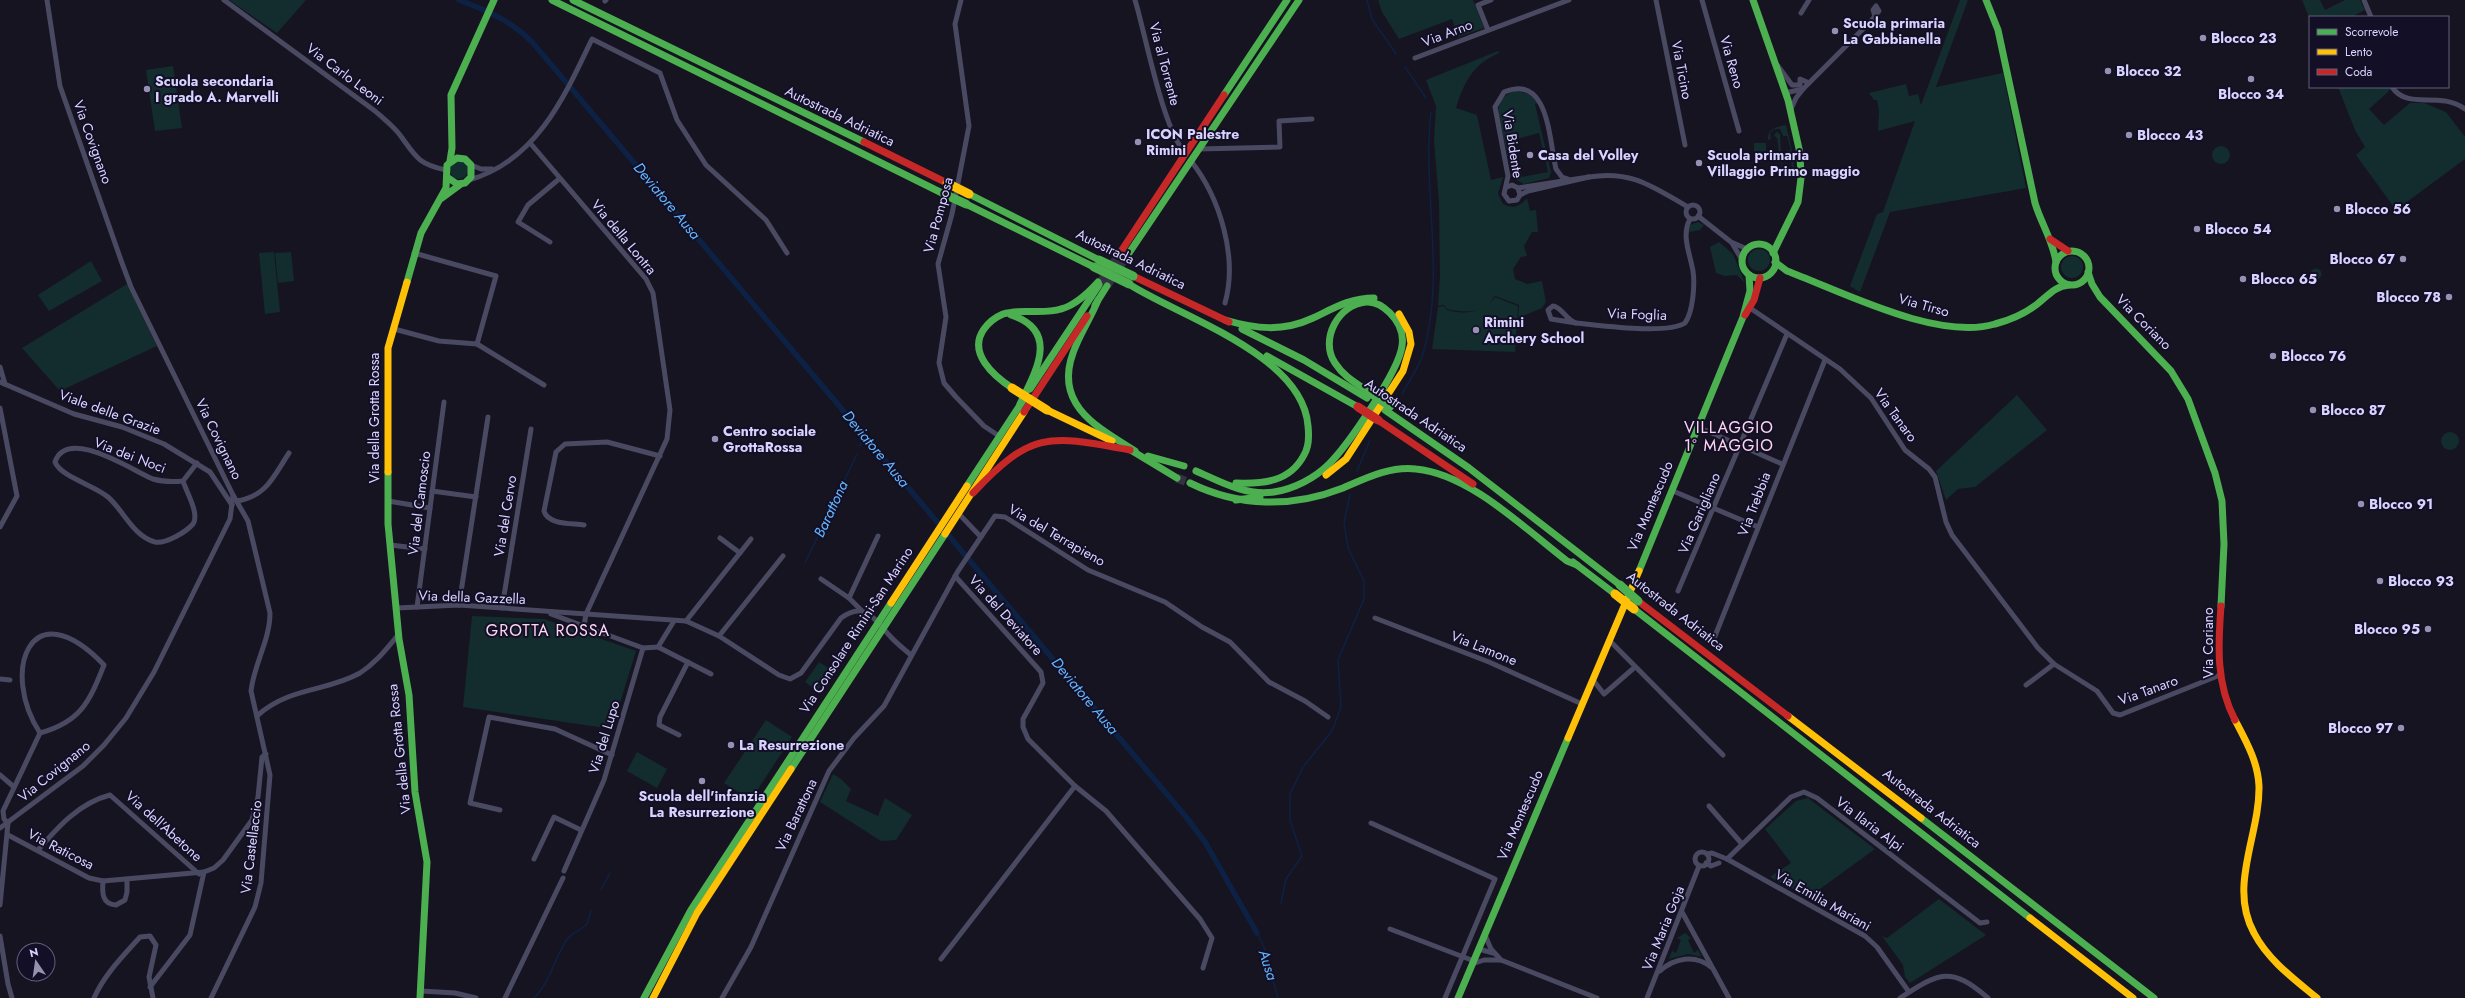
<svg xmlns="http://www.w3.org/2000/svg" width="2465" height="998" font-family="Jost,sans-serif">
<rect width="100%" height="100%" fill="#161421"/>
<g fill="#132c2d" fill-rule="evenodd">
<path d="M229 0H306L277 33Z"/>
<path d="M1378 0H1473L1484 28 1458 37 1452 19 1399 39 1382 12Z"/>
<path d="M1960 0H1968L1936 87 2003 73 2026 188 1890 212 1860 292 1850 286 1877 214 1883 212 1915 121 1878 131 1879 111 1877 100H1874L1869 93 1906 84 1909 96 1918 94 1921 105Z"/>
<path d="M2302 0H2320L2325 10 2345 0H2360L2365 10 2351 17H2310V20Z"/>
<path d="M1498 51 1499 53C1473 64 1464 82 1456 108L1477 115 1491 180 1503 177 1498 194 1503 204C1513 209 1520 207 1527 198L1530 211 1536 210 1538 232H1532L1524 246 1527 256 1521 257 1513 269 1515 279 1527 284 1542 281 1546 302 1542 308 1518 318 1519 305 1495 296C1492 299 1490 304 1487 307 1478 313 1457 312 1447 309L1444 305 1438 306 1440 276 1439 202 1434 141 1436 106 1426 80Z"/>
<path d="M173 66 182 128 155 131 146 70Z"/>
<path d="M2338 87H2388L2390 90 2369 109 2384 125 2410 103H2424L2446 112 2465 137V159L2396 210 2356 155 2365 147 2355 130Z"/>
<path d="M1517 91 1529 94 1538 103 1535 104 1551 172 1549 178 1524 184 1515 179 1513 172H1511L1498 112C1499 100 1505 93 1517 91ZM1539 133 1548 172 1522 177 1513 140Z"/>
<path d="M1786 125 1793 155 1794 177 1792 178 1790 175 1787 177V171H1792L1791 154H1787L1786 151 1791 150 1787 136H1783L1780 129H1774L1770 133 1771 139 1768 140C1767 128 1777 127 1786 125Z"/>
<path d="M1777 132 1780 134 1782 171 1777 138 1774 135Z"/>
<rect x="1754" y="143" width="12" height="19"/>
<circle cx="2221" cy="155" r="9"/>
<circle cx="459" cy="170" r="9"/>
<path d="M1698 222 1704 225 1700 230 1689 232 1690 225Z"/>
<path d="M1719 242 1733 254 1745 283 1737 275 1725 276 1716 273 1710 247Z"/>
<circle cx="1759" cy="260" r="11"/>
<path d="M274 252 280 312 265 314 259 253Z"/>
<path d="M291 252 294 281 278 283 275 253Z"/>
<circle cx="2072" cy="267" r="11"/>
<path d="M91 261 102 281 49 311 38 295Z"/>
<circle cx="2316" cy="274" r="5.5"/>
<path d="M127 284 157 346 60 391 22 348Z"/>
<path d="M1495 297 1518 306 1515 352 1432 349 1438 307 1444 306 1447 310C1464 315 1485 313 1495 297Z"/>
<path d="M2017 395 2047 430 1975 487 1958 489 1946 500 1936 471Z"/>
<circle cx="2450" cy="441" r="9"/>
<path d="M472 616 544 619 636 651 612 729 463 707Z"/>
<path d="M819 662 832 670 817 691 805 682Z"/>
<path d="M766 720 792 737 751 800 724 783Z"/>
<path d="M637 752 667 769 657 788 627 771Z"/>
<path d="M833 774 841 779 851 789 846 801 878 816 885 798 912 815 896 840 881 841 820 802Z"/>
<path d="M1808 798 1875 849 1809 897 1770 877 1791 863 1765 829 1796 801Z"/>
<path d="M1939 899 1986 935 1910 983 1905 977 1903 965 1882 936 1887 938Z"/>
<path d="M1685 933 1691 938 1688 940 1694 953 1698 950 1702 957 1688 954 1669 959 1672 951 1676 953 1681 940 1677 938Z"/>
</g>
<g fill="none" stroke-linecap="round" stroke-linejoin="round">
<g stroke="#0d2144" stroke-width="1.5">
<path d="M1367 0 1372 19 1396 54"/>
<path d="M1405 67 1426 98"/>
<path d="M1402 394C1409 381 1419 367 1423 354 1446 275 1422 192 1431 112"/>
<path d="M859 446 866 438"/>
<path d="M1357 471 1370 440"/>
<path d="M805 563 857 454"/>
<path d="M601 890 610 873"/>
<path d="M1281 903 1286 879 1302 856 1290 820V794L1303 767 1332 731 1341 707 1338 660 1364 599V581L1348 548 1344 523 1350 494"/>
<path d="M1257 933 1264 947 1278 998"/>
<path d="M534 998C550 983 554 959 566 941 572 932 580 931 587 924L591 911"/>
</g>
<path stroke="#0d2144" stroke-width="5.5" d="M459 0C488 11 512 21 533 43L1187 818 1205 842 1257 933"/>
<g stroke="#333142" stroke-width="8" stroke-dasharray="8 4" stroke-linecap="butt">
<path d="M1100 283 1118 256"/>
<path d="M1107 286 1125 259"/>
</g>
<path stroke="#333142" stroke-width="9" stroke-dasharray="9 4.5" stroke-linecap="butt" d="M1177 478 1190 483"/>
<g stroke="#4a4962" stroke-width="5">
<path d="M224 0 375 111C384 119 393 126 400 135 416 157 418 164 446 170"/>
<path d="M961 0 955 24 969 126 952 214 938 264 946 317 939 363 944 383 956 397 984 426 999 436"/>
<path d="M1135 0C1145 32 1164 135 1186 153"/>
<path d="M1656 0 1685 145"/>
<path d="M1702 0 1739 131"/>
<path d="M2364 0 2371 17"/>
<path d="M605 1 606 0"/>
<path d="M1801 13 1809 0"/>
<path d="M1488 30 1478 5 1491 0"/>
<path d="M1415 58 1569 0"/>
<path d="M1778 66 1792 85H1800V79L1807 82"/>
<path d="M2392 87C2408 111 2439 90 2465 109"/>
<path d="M1785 93 1803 89"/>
<path d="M1791 109 1796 98 1803 89 1871 21 1879 11 1876 6 1873 10 1875 16"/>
<path d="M531 144 646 279 653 293 670 410 667 439 586 614 584 626"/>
<path d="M1199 149 1280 147 1279 121 1312 119"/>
<path d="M1191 161C1220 198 1238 257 1225 303"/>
<path d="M471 165 481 169H492"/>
<path d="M1589 177C1632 170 1653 187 1688 207"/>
<path d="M469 180C536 161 564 98 592 39L660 73 677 120 706 165 766 220 787 253"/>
<path d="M1507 187 1512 185 1518 188 1520 195 1517 200 1509 201 1504 194 1508 176 1495 107 1504 92C1549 73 1549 140 1556 169L1562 177 1568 179"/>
<path d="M1518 188 1589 177 1528 191 1520 195"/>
<circle cx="1693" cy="212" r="7"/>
<path d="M1698 216 1731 242 1747 249"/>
<path d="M550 242 518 222 528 205 559 179"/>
<path d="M1732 243 1742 260"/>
<path d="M414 253 496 276 477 344"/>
<path d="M1553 306C1562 307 1565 319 1576 323L1551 319 1548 310Z"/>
<path d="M1750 308 1840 369 1871 398 1905 450 1929 469 1935 477 1946 522 1952 535 2038 648 2054 664 2097 691 2113 713 2120 715 2220 675"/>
<path d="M1576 323C1599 325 1666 335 1685 323 1693 312 1695 285 1693 271 1690 253 1681 236 1690 219"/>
<path d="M394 329 439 341 477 344 544 385"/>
<path d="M0 367 5 384"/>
<path d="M0 382 74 414 122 427 164 444 210 472 232 505"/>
<path d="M0 408 17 496 0 527"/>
<path d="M1698 427 1782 464"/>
<path d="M183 481C186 491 200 514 193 524 186 532 166 544 155 542 133 536 124 511 108 497 94 485 61 477 55 462 67 426 133 471 153 479 163 482 173 482 183 481L197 463"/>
<path d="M432 491 476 497"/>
<path d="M1673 491 1758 527"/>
<path d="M237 501C267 496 273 477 289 453"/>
<path d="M388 501 430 508"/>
<path d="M959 514 981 537"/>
<path d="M584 525C572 523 548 525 544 511L556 452 565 444 607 442 660 456"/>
<path d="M720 538 740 553"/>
<path d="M390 545 425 549"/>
<path d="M955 576 1041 672 1043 683 1023 719V727L1028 739 1075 786 1106 811 1200 919 1212 938 1203 968"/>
<path d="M821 579 849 598 862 611"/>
<path d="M1678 591 1787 334"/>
<path d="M849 598 878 536"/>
<path d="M459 605 488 417"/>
<path d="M417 607 444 402"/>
<path d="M397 608 459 605 686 621 719 636 779 675 790 679 801 673 841 618C865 600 875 620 890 636 896 643 904 649 911 655"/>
<path d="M502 608 531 429"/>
<path d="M551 614 643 648 658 647 674 621"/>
<path d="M1375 618 1489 662 1582 704"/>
<path d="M686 621 751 539"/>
<path d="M719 636 783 556"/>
<path d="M1715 636 1825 360"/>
<path d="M1609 640 1723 755"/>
<path d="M658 647 711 674"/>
<path d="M0 679 10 680"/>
<path d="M1593 680 1604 694 1635 667"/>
<path d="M2026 685 2054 664"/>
<path d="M258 715C290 687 326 692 360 673 376 663 387 648 399 634"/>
<path d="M679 735 659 725 660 717 688 662"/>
<path d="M0 775 14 787"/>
<path d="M1709 806 1742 844"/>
<path d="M500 810 470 803 489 717 555 729 612 755"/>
<path d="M8 823 4 819 3 811 40 733C80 722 89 703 104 665 30 588 0 672 40 733"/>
<path d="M1371 823 1495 879 1445 998"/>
<path d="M0 828 83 766 104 745 126 718 154 672 230 519 233 495 131 287 122 263 60 86 47 0"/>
<path d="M8 835 89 878 103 881 204 872 214 868 223 860 252 820 258 797 262 757 266 754"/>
<path d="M38 850C58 827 79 803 110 795L199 874"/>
<circle cx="1702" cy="859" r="7"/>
<path d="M1707 854 1712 853 1727 859 1865 936 1877 947 1909 992"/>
<path d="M534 859 554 817 581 830"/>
<path d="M1727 859 1791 797 1804 792 1817 798 1980 923 1987 922"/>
<path d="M1706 863 1711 866 1719 863"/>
<path d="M564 871 604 780 643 648"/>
<path d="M103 881C102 893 102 904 116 905L125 900 127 892V881"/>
<path d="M0 905 8 823"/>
<path d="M1682 912 1729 998"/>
<path d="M1390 929 1474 961"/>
<path d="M1485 935 1491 949 1501 960"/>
<path d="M0 936 8 984 12 998"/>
<path d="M1479 949 1493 953"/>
<path d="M941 959 1075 786"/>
<path d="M1472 964 1484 960H1501L1597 998"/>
<path d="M1660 971C1674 958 1695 954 1711 967"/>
<path d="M150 987 190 935 204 872"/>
<path d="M421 991 455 993 476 998"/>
<path d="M94 998C104 975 123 956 140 937L150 936 156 945 149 977 153 998"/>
<path d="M211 998 255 907 261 883 270 775 251 691C254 664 270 640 270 613L248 521 233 495"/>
<path d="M505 998 563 878"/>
<path d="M722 998 751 947 829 771 854 738 884 706 958 571 995 516 1005 517 1088 570 1165 602 1202 627 1230 642 1269 682 1305 701 1328 717"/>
<path d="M1647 998 1699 866"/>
<path d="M1900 998C1939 973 1950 965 1988 998"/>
</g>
<g stroke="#4caf50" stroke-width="7">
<path d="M552 0 944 194"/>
<path d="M573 0 864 142"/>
<path d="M1753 0 1788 100 1800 153 1801 178 1798 202 1773 253"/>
<path d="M1986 0 1998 30 2035 203C2041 223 2053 241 2056 262"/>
<path d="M1224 95 1287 0"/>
<path d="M450 161 452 148 451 95 494 0"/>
<path d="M969 194 1099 260"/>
<path d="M442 198 461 184"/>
<path d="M966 204 1094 267"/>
<circle cx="1759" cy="261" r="17"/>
<circle cx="2072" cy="268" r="17"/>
<path d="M1125 259 1299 0"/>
<path d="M1775 262 1787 271C1843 292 1937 341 1995 324 2010 320 2024 314 2036 305 2047 297 2054 286 2069 285"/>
<path d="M2088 272 2092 284 2100 297 2171 371 2188 399 2215 473 2222 501 2224 544 2221 606"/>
<path d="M407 282 421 233 446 188 447 165 457 158 465 159 471 165V177L465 183 457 184 447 177"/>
<path d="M1132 286C1184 318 1303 356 1308 426 1309 435 1309 447 1304 455 1290 482 1263 484 1236 483"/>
<path d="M1098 300C1091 318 1079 335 1073 353 1054 405 1097 427 1135 451"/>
<path d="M1095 305 1107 286"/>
<path d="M1011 315C1060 331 1036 371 1020 404"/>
<path d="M1225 320C1256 329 1283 332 1313 318 1334 308 1350 298 1374 298"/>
<path d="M1242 329 1304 360 1367 398"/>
<path d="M1267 356 1358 407"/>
<path d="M1012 388C994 376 967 353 984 329 989 322 996 317 1003 314 1022 308 1042 315 1061 309 1076 305 1088 293 1098 282"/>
<path d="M1030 389 1099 285"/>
<path d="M1385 410 1469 468 1620 585"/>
<path d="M1129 449 1177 478"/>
<path d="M1148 456 1184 466"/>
<path d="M1196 471C1221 482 1245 496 1274 492 1294 489 1315 478 1329 464 1348 445 1399 371 1402 346 1404 333 1399 322 1390 313 1384 307 1376 301 1366 302 1339 304 1319 339 1335 363 1344 377 1356 383 1369 392"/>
<path d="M388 472V524L399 639 409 695 415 792 427 862 420 998"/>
<path d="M1190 483C1239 507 1292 508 1343 488 1366 478 1390 466 1416 469 1470 474 1525 529 1567 561L1577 565"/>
<path d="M967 486 1024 399"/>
<path d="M1236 500 1260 497"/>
<path d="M1573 562 1615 594"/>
<path d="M1639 571 1743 317 1750 291 1749 275"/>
<path d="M1634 609 2030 918"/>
<path d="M791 769 945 534"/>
<path d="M1921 818 2154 998"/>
<path d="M644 998 691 910 891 603"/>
<path d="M1458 998 1568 738"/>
</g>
<g stroke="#ffc107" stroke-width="7">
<path d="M1047 410 1112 441"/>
<path d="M388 472V348L407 282"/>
<path d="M1326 475 1346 459 1403 371 1411 344 1409 332 1399 314"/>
<path d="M945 534 1024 412"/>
<path d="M891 603 967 486"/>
<path d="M1788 716 1921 818"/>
<path d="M2235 720C2246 741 2258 762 2259 786 2260 835 2228 886 2254 933 2268 960 2294 979 2317 998"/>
<path d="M1568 738 1639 571"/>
<path d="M2030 918 2133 998"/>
<path d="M653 998 697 913 791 769"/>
</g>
<g stroke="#c62828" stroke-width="7">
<path d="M864 142 947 183"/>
<path d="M2050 239 2068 251"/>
<path d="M1118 256 1224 95"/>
<path d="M1133 276 1229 322"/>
<path d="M1745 315 1754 300 1760 278"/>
<path d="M1024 412 1087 316"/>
<path d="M1378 420 1473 484"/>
<path d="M973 493C1032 430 1049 435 1130 450"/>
<path d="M1638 601 1788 716"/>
<path d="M2221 606C2218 646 2216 684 2235 720"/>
</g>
<g stroke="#4caf50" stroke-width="9">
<path d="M944 194 966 204"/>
<path d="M1099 260 1133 276"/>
<path d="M1094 267 1129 284"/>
<path d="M1369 392 1390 406"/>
<path d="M1620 585 1638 601"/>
</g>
<g stroke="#ffc107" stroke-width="9">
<path d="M947 183 969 194"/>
<path d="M1012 388 1047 410"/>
<path d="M1615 594 1634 609"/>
</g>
<path stroke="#c62828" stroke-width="9" d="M1358 407 1378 420"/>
</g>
<g fill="#9591b1" stroke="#130f26" stroke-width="1.5">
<circle cx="1835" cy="31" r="4"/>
<circle cx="2203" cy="38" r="4"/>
<circle cx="2108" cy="71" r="4"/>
<circle cx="2251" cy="79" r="4"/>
<circle cx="147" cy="89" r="4"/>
<circle cx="2129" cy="135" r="4"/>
<circle cx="1138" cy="142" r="4"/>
<circle cx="1530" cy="155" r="4"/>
<circle cx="1699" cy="163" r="4"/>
<circle cx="2337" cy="209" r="4"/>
<circle cx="2197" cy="229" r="4"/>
<circle cx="2403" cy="259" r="4"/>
<circle cx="2243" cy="279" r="4"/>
<circle cx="2449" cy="297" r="4"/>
<circle cx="1476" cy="330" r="4"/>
<circle cx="2273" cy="356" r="4"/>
<circle cx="2313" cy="410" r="4"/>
<circle cx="715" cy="439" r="4"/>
<circle cx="2361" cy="504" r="4"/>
<circle cx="2380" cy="581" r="4"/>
<circle cx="2428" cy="629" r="4"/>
<circle cx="2401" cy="728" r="4"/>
<circle cx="731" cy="745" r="4"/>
<circle cx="702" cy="781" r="4"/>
</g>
<g text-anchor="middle" stroke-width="4" stroke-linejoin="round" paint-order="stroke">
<g font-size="14" font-weight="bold" fill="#d9d4ff" stroke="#130f26" text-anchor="start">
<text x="1843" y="28">Scuola primaria<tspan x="1843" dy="16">La Gabbianella</tspan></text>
<text x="2211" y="43">Blocco 23</text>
<text x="2116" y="76">Blocco 32</text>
<text x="155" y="86">Scuola secondaria<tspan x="155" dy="16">I grado A. Marvelli</tspan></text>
<text x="2251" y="99" text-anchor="middle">Blocco 34</text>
<text x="1146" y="139">ICON Palestre<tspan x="1146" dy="16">Rimini</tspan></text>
<text x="2137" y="140">Blocco 43</text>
<text x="1538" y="160">Casa del Volley</text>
<text x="1707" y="160">Scuola primaria<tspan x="1707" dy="16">Villaggio Primo maggio</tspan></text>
<text x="2345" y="214">Blocco 56</text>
<text x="2205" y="234">Blocco 54</text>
<text x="2395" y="264" text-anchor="end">Blocco 67</text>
<text x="2251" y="284">Blocco 65</text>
<text x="2441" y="302" text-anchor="end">Blocco 78</text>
<text x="1484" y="327">Rimini<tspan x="1484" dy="16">Archery School</tspan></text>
<text x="2281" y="361">Blocco 76</text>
<text x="2321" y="415">Blocco 87</text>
<text x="723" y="436">Centro sociale<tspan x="723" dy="16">GrottaRossa</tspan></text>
<text x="2369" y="509">Blocco 91</text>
<text x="2388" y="586">Blocco 93</text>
<text x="2420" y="634" text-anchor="end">Blocco 95</text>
<text x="2393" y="733" text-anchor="end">Blocco 97</text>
<text x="739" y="750">La Resurrezione</text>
<text x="702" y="801" text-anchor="middle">Scuola dell'infanzia<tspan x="702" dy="16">La Resurrezione</tspan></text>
</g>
<g font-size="14" fill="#d9d4ff" stroke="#130f26">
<text transform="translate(1447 33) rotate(-21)" y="5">Via Arno</text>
<text transform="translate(1732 62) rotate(74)" y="5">Via Reno</text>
<text transform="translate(1165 64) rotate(75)" y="5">Via al Torrente</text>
<text transform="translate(1682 70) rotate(79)" y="5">Via Ticino</text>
<text transform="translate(345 74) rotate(37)" y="5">Via Carlo Leoni</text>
<text transform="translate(840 116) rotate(26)" y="5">Autostrada Adriatica</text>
<text transform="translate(93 142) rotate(70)" y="5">Via Covignano</text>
<text transform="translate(1513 144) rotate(81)" y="5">Via Bidente</text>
<text transform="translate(938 215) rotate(-75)" y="5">Via Pomposa</text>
<text transform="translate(624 237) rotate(50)" y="5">Via della Lontra</text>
<text transform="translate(1131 259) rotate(26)" y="5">Autostrada Adriatica</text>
<text transform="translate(1924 305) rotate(16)" y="5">Via Tirso</text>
<text transform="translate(1637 314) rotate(2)" y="5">Via Foglia</text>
<text transform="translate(2144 322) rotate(45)" y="5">Via Coriano</text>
<text transform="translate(110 412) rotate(20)" y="5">Viale delle Grazie</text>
<text transform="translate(1416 415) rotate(34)" y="5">Autostrada Adriatica</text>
<text transform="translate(1896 415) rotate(54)" y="5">Via Tanaro</text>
<text transform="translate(374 418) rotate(-90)" y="5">Via della Grotta Rossa</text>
<text transform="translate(219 439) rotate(64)" y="5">Via Covignano</text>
<text transform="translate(130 455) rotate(21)" y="5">Via dei Noci</text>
<text transform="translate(419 503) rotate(-83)" y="5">Via del Camoscio</text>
<text transform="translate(1754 504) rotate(-69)" y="5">Via Trebbia</text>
<text transform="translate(1650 506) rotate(-67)" y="5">Via Montescudo</text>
<text transform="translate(1699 513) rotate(-67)" y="5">Via Garigliano</text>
<text transform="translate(505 516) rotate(-81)" y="5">Via del Cervo</text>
<text transform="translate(1057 535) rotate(30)" y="5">Via del Terrapieno</text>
<text transform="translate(472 597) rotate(2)" y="5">Via della Gazzella</text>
<text transform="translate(1676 611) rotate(38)" y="5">Autostrada Adriatica</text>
<text transform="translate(1006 615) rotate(48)" y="5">Via del Deviatore</text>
<text transform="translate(856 630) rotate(-57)" y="5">Via Consolare Rimini-San Marino</text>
<text transform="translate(2208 643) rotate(-90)" y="5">Via Coriano</text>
<text transform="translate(1484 648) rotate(22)" y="5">Via Lamone</text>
<text transform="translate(2148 690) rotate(-20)" y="5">Via Tanaro</text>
<text transform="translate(604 737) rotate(-73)" y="5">Via del Lupo</text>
<text transform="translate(399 749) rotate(-96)" y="5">Via della Grotta Rossa</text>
<text transform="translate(54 771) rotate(-39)" y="5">Via Covignano</text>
<text transform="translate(1932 808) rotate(38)" y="5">Autostrada Adriatica</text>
<text transform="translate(796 815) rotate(-65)" y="5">Via Barattona</text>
<text transform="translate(1520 815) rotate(-67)" y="5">Via Montescudo</text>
<text transform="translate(1870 824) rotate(37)" y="5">Via Ilaria Alpi</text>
<text transform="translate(164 826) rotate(42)" y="5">Via dell'Abetone</text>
<text transform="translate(251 847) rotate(-83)" y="5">Via Castellaccio</text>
<text transform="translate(61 849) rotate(27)" y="5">Via Raticosa</text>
<text transform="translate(1823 900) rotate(30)" y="5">Via Emilia Mariani</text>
<text transform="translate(1663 928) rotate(-68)" y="5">Via Maria Goja</text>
</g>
<g font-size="15" font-style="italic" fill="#62b6ff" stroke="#130f26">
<text transform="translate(667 201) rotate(50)" y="5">Deviatore Ausa</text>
<text transform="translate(876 449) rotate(50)" y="5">Deviatore Ausa</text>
<text transform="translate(831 509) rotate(-65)" y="5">Barattona</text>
<text transform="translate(1085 696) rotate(50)" y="5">Deviatore Ausa</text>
<text transform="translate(1268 965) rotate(72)" y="5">Ausa</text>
</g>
<g font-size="16" letter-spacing="1" fill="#ffd6f0" stroke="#130f26">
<text x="1729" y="433">VILLAGGIO<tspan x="1729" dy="18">1° MAGGIO</tspan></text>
<text x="548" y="636">GROTTA ROSSA</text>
</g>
</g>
<rect x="2309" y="16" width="140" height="72" fill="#130f26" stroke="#625e7d"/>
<rect x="2317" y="29" width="20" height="6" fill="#4caf50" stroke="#625e7d"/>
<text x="2345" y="36" font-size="12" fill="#d9d4ff">Scorrevole</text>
<rect x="2317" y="49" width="20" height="6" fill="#ffc107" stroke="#625e7d"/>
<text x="2345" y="56" font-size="12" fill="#d9d4ff">Lento</text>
<rect x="2317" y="69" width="20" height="6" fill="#c62828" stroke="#625e7d"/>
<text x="2345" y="76" font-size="12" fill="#d9d4ff">Coda</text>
<g transform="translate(36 962) rotate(347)"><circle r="19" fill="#130f26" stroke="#625e7d"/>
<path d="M0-3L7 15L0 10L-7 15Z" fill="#9591b1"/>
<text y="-6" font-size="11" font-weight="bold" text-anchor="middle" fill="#d9d4ff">N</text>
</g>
</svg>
